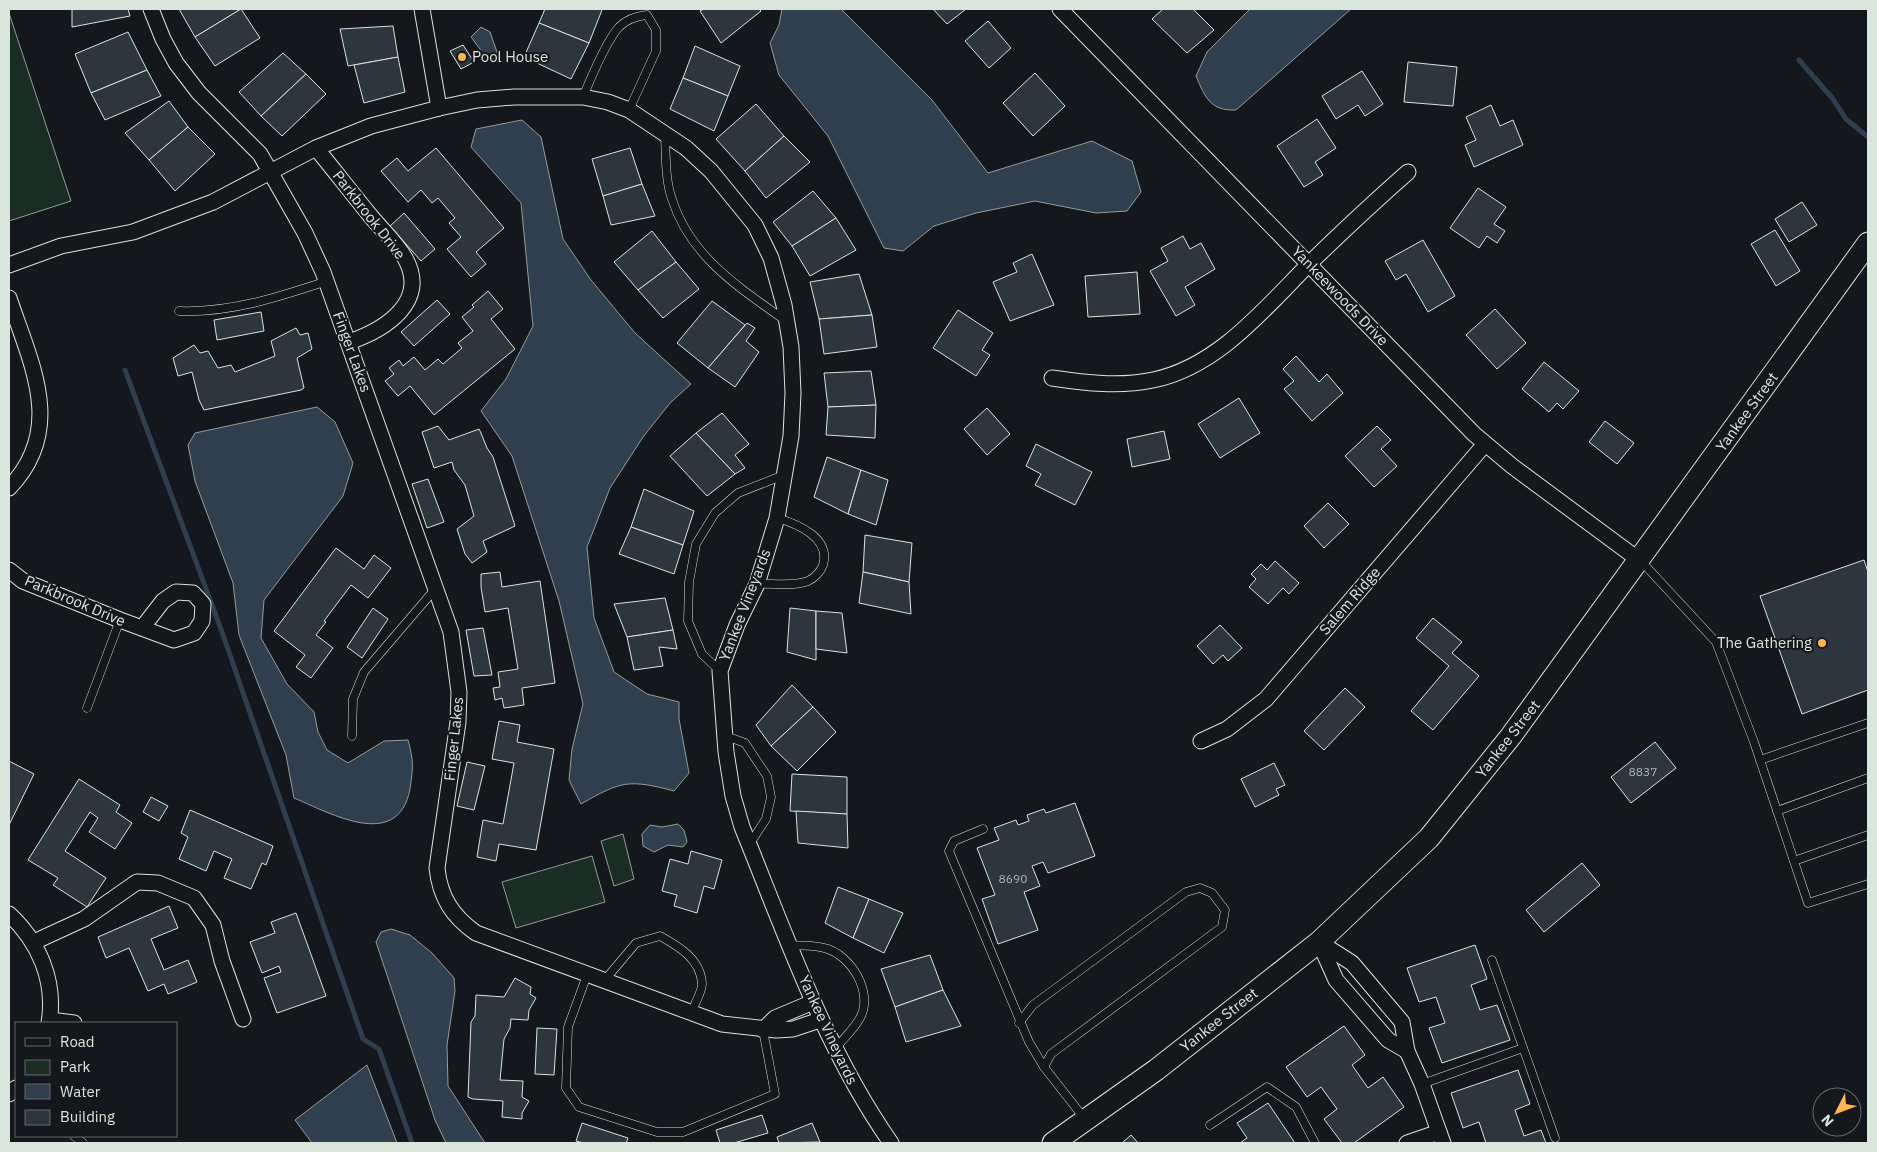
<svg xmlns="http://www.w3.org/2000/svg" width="1877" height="1152" font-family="'IBM Plex Sans',sans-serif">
<rect width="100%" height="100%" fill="#14181c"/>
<g fill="#1a2d24" stroke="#939e99">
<path d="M9 13 71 201 9 221Z"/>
<path d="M623 834 634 879 614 886 601 841Z"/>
<path d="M592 856 605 902 516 928 502 882Z"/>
</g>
<g fill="#2f3f4d" stroke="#939e99">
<path d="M782 9H841L932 100 988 173 1092 141 1132 161 1141 192 1127 211 1096 213 1035 201 976 213 934 226 903 251 884 248 828 136 779 75 770 43 779 25Z"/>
<path d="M1250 9H1351L1236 110C1210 111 1205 97 1196 76L1207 52Z"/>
<path d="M481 27 490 32 497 52 493 60 483 62 480 49 471 37Z"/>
<path d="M522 120 541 137 563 239 591 280 635 333 691 384 670 403 643 437 610 488 587 547 594 618 614 672 647 694 679 702V719L689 773 674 791C629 779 621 781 581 804L569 780 572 749 583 704 559 601 512 456 481 411 506 379 533 326 521 203 471 147 476 129Z"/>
<path d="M317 407 335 422 353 463 343 496 264 600 261 638 287 684 314 712 318 732 327 750 348 763 384 741 408 740C414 762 413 767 410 789 398 852 330 813 294 798L286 755 239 635 233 583 195 481 188 445 195 433Z"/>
<path d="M678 824 684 830 687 842 683 847 668 845 654 852 643 846 642 834 650 825 662 827Z"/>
<path d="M391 929 410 935 432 953 454 978 455 991 447 1045 448 1086 485 1143H446L435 1120 376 942 381 932Z"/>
<path d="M367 1065 397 1143H312L295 1120Z"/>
</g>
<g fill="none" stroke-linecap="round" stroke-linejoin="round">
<g stroke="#2f3f4d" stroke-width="5">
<path d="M1799 60 1833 99 1846 119 1868 137"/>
<path d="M125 370 222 632 363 1039 379 1049 412 1143"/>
</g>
</g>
<g fill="#2c363c" stroke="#d8e6dc">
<path d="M72 9H128L130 16 72 27Z"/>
<path d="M179 9H241L195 37Z"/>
<path d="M241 9 260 38 215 66 195 37Z"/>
<path d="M545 9H601L602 10 589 43 539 23Z"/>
<path d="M704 9H759L761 11 721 43 700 11Z"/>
<path d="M933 9H966L947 24Z"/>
<path d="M1163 9H1193L1214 30 1187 53 1152 19Z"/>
<path d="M988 21 1011 48 989 68 965 41Z"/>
<path d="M539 23 589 43 571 79 524 57Z"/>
<path d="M393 26 398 57 348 66 340 29Z"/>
<path d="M128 32 147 70 91 93 75 54Z"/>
<path d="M463 45 474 62 461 69 450 51Z"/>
<path d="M695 46 740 66 728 96 683 78Z"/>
<path d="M283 53 306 74 261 116 239 92Z"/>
<path d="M398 57 405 92 364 103 354 65Z"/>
<path d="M1408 62 1457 67 1453 106 1404 102Z"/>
<path d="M147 70 161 96 105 120 91 93Z"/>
<path d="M1362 71 1383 104 1365 116 1358 105 1336 119 1322 96Z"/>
<path d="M1035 73 1065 106 1033 136 1003 103Z"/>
<path d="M306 74 326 94 282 136 261 116Z"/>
<path d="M683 78 728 96 714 131 670 109Z"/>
<path d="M169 101 188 127 149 160 125 133Z"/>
<path d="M756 104 784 136 745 171 716 139Z"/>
<path d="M1491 105 1500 126 1513 120 1523 145 1474 167 1465 145 1476 140 1466 117Z"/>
<path d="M1317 119 1336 148 1315 162 1323 175 1304 187 1277 146Z"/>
<path d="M188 127 215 154 175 191 149 160Z"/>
<path d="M784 136 810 162 766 198 745 171Z"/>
<path d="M436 148 504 228 476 252 486 264 471 277 447 249 461 237 449 223 455 218 438 198 432 203 421 190 408 202 381 171 397 158 408 171Z"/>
<path d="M630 148 642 184 603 196 592 159Z"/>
<path d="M642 184 655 216 611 225 603 196Z"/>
<path d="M1478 188 1506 207 1494 224 1505 231 1497 243 1487 236 1479 248 1450 228Z"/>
<path d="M813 191 836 218 792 246 773 222Z"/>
<path d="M1802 202 1817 225 1789 242 1775 219Z"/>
<path d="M404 213 435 249 421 261 390 226Z"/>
<path d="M836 218 856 250 810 276 792 246Z"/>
<path d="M1775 230 1800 271 1776 286 1751 244Z"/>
<path d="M652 231 676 262 638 290 614 262Z"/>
<path d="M1183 236 1190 249 1201 243 1215 269 1185 287 1195 305 1176 316 1150 271 1168 261 1161 248Z"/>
<path d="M1423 240 1455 296 1428 312 1406 274 1396 280 1385 261Z"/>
<path d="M1032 254 1054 305 1010 321 993 282 1017 272 1013 263Z"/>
<path d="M676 262 699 289 663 318 638 290Z"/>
<path d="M1137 272 1140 314 1088 317 1085 276Z"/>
<path d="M859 274 872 315 819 319 810 282Z"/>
<path d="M488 291 503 309 491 319 515 349 434 415 410 386 398 396 385 381 394 374 389 368 399 360 403 366 414 357 425 370 438 359 443 364 462 348 458 343 473 331 462 317 474 307 472 305Z"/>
<path d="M437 300 450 314 414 346 401 332Z"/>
<path d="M712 301 745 325 708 368 677 343Z"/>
<path d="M1495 309 1526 343 1497 369 1466 335Z"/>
<path d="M958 310 993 333 982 350 990 355 976 376 933 348Z"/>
<path d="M261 312 264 331 217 340 214 320Z"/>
<path d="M872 315 877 347 824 354 819 319Z"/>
<path d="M747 323 755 328 746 341 759 352 735 387 708 368Z"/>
<path d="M296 328 300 335 308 333 312 349 297 358 304 388 301 390 204 410 199 400 192 372 178 376 173 358 194 345 200 353 208 351 218 368 231 365 235 372 275 356 271 341Z"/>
<path d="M1296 356 1319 382 1327 374 1343 393 1312 421 1284 389 1294 381 1283 369Z"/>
<path d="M1544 362 1579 391 1563 409 1557 403 1549 412 1522 389Z"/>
<path d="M871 371 876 405 828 407 824 373Z"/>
<path d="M1239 398 1260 433 1220 458 1198 424Z"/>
<path d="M876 405 875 438 826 435 828 407Z"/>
<path d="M987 408 1010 434 987 455 964 429Z"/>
<path d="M722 413 749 444 735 455 745 468 735 474 696 433Z"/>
<path d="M1605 421 1634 443 1617 464 1589 442Z"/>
<path d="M438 426 449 440 479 429 481 433 487 448 493 457 515 526 483 541 487 552 472 563 465 554 457 529 474 516 465 485 454 470 452 462 434 468 422 432Z"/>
<path d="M1377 426 1391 440 1381 449 1397 466 1374 487 1345 456Z"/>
<path d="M1164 431 1170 459 1132 467 1127 439Z"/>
<path d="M696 433 735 474 707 496 670 456Z"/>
<path d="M1036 444 1092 472 1075 505 1035 485 1041 474 1026 466Z"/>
<path d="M827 457 861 470 848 514 814 497Z"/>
<path d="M861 470 888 480 876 525 848 514Z"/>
<path d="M428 479 444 522 427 528 412 484Z"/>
<path d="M644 489 694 511 683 545 631 527Z"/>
<path d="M1328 503 1349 524 1324 548 1304 526Z"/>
<path d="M631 527 683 545 674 574 619 554Z"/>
<path d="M865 535 912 543 909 582 863 572Z"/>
<path d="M336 548 364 569 374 555 391 568 368 598 351 585 324 621 326 622 316 635 333 648 311 678 296 667 305 655 274 631Z"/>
<path d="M1864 560 1868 572V690L1802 714 1760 596Z"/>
<path d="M1275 561 1299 583 1289 594 1283 588 1268 604 1249 587 1256 579 1251 574 1261 564 1267 570Z"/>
<path d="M500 572 502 587 540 581 555 683 522 688 524 705 504 708 502 698 495 700 493 688 500 687 498 672 518 669 508 608 485 612 481 587V574Z"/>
<path d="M863 572 909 582 911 614 859 603Z"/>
<path d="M665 598 673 630 627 637 614 604Z"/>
<path d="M373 608 388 619 362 658 347 647Z"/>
<path d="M790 608 816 611V660L787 652Z"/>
<path d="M816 611 842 613 847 653 816 649Z"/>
<path d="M1433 618 1462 642 1452 653 1479 676 1433 730 1411 711 1449 666 1416 638Z"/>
<path d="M1220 625 1242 648 1228 661 1223 655 1213 664 1197 646Z"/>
<path d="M483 628 492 675 474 676 466 630Z"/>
<path d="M673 630 677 649 659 647 663 666 634 670 627 637Z"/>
<path d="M792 685 813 707 771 746 756 725Z"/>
<path d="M1345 688 1365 707 1324 750 1304 731Z"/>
<path d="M813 707 836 732 797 771 771 746Z"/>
<path d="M499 721 520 725 517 742 554 749 536 850 499 844 496 861 477 857 483 820 503 824 514 763 492 759Z"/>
<path d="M1655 742 1676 768 1631 803 1611 777Z"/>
<path d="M9 761 34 774 9 825Z"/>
<path d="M467 762 485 766 474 810 457 806Z"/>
<path d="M1274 763 1285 785 1276 789 1279 795 1255 807 1241 779Z"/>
<path d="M792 774 847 777V814L790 811Z"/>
<path d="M79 779 120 805 116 812 132 823 115 849 89 832 98 818 90 812 65 851 106 878 87 907 53 885 58 878 28 860Z"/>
<path d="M151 797 168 806 159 821 143 812Z"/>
<path d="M1075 803 1095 856 1048 873 1043 862 1032 866 1040 886 1024 892 1038 930 998 944 982 899 995 895 977 848 999 840 994 828 1016 820 1018 825 1029 821 1027 815 1044 809 1046 813Z"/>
<path d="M190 810 273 846 266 865 262 863 251 889 224 878 232 859 214 851 206 871 179 859 188 837 181 833Z"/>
<path d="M796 811 847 814 848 848 798 843Z"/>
<path d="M691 851 722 860 714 889 704 886 697 913 674 906 677 895 662 891 670 859 688 864Z"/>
<path d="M1582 863 1600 885 1544 932 1526 910Z"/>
<path d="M838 887 869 899 853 938 825 923Z"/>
<path d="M869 899 903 913 884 953 853 938Z"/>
<path d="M169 906 178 928 151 939 164 970 188 960 197 982 168 994 164 984 148 991 129 948 106 958 98 937Z"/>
<path d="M296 913 326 996 277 1013 264 978 281 972 279 966 262 973 250 942 275 933 271 922Z"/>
<path d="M1475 945 1487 979 1471 985 1480 1010 1497 1005 1510 1040 1442 1063 1429 1028 1445 1023 1436 997 1419 1002 1407 968Z"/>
<path d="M930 955 943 990 895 1007 881 969Z"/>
<path d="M515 978 531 987 530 994 536 998 529 1010 528 1020 511 1019 510 1028 504 1039 500 1080 523 1081 522 1097 529 1101 522 1113V1119L502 1117 503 1101 473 1099 468 1097 471 1022 475 1016 476 995 504 997Z"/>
<path d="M943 990 961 1026 906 1042 895 1007Z"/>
<path d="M1344 1026 1365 1055 1352 1065 1368 1088 1383 1077 1404 1107 1354 1143H1342L1324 1119 1337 1109 1321 1087 1307 1097 1286 1067Z"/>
<path d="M537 1028 557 1029 554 1075 535 1074Z"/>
<path d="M1518 1070 1530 1104 1515 1110 1524 1136 1541 1130 1546 1143H1486L1479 1122 1463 1128 1451 1093Z"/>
<path d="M1268 1103 1295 1143H1240L1247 1138 1237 1123Z"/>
<path d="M762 1115 768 1133 734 1143H720L716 1130Z"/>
<path d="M582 1123 628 1138 626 1143H584L576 1141Z"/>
<path d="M812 1123 820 1142 779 1143 777 1137Z"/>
<path d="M1131 1135 1138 1143H1122Z"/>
</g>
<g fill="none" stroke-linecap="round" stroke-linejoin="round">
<g stroke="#d8e6dc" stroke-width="9">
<g id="lane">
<path d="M583 97C590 80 607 40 619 27 627 19 637 16 647 15L656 30V51L629 110"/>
<path d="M665 134C666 155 665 180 672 199 690 257 740 288 786 321"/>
<path d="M179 311C230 313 279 297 327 281"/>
<path d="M1641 561 1716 642 1754 742 1808 903 1868 884"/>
<path d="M757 584C772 583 793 587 808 581 815 578 821 571 823 565 831 538 798 524 777 518"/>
<path d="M720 671 702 654 688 621 689 582 696 544 715 513 738 493 784 475"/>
<path d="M87 708 120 620"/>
<path d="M352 736 353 699 364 672 436 588"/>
<path d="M726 736 745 743 767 776 771 797 766 819 749 845"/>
<path d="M1760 760 1868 723"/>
<path d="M1777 811 1868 778"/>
<path d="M983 829 954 841 949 851 1029 1042 1044 1067 1084 1118"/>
<path d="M1794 861 1868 835"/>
<path d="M790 945C801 946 814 945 824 948 851 954 874 993 860 1018 854 1029 843 1039 836 1048"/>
<path d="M1492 960 1555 1138"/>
<path d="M587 975 568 1027 566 1088 579 1107 657 1132H683L775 1094 763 1030"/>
<path d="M604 981 636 943 660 936C678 946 701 959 702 984 702 992 694 1005 691 1013"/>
<path d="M1019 1023 1033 1005 1186 892 1200 888 1212 893 1225 910 1222 927 1051 1054 1044 1067"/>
<path d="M1422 1084 1523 1048"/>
<path d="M1210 1125 1267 1087 1296 1107 1315 1143"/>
<path d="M74 1136 83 1143"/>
</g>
</g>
<g stroke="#d8e6dc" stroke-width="17">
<g id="street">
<path d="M151 9 163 39 176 63 199 93 260 154 305 233 323 272 451 632 459 692 458 722 437 868C440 897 452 916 476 933L722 1024 776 1030 793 1029 820 1020"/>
<path d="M422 9 439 108"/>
<path d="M1060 9 1474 434 1512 466 1639 560"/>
<path d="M316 148C334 170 351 192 369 214 380 228 396 242 405 258 430 302 384 330 349 342"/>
<path d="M9 265 61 246 133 232 213 202 316 148 371 126 439 108 477 100 514 97H583L608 102 629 110 686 148 711 171 755 225 771 258 784 305 791 347 793 393 791 436 777 518 757 584 737 625 720 671 726 752 733 796 742 827C786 935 824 1047 891 1143"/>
<path d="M9 298C31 364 66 429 9 488"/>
<path d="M1052 378C1086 383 1119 387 1153 380 1218 367 1266 307 1311 262 1343 231 1375 201 1408 172"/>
<path d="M9 570 23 581 120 620 174 640 194 633 202 621 203 604 193 593 176 592 163 601 142 628"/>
<path d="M1201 741 1227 729 1266 699 1485 444"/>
<path d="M9 914C39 942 56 981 49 1023"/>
<path d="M34 942 84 919 137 882 158 883 194 898 213 925 222 961 243 1019"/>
<path d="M1319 942 1352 963 1402 1022 1407 1051 1422 1084 1439 1132"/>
<path d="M1319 942 1336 980 1388 1040 1407 1051"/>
<path d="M50 1020 74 1023"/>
<path d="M763 1030 775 1018 813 1002"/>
<path d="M9 1094 16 1088"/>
<path d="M1407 1143 1439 1132 1443 1143"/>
</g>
</g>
<g stroke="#d8e6dc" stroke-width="23">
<path id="secondary" d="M1053 1143 1156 1070 1319 942 1429 838 1511 736 1868 243"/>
</g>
<use href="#lane" stroke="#14181c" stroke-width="8"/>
<use href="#street" stroke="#14181c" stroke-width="15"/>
<use href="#secondary" stroke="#14181c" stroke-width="21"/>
</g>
<g fill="#ffb74d" stroke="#14181c" stroke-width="2">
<circle cx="462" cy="57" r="5"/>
<circle cx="1822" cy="643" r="5"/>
</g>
<g text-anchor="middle" stroke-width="4" stroke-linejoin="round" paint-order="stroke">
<g font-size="12" fill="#adbab4">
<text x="1643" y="776">8837</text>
<text x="1013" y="883">8690</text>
</g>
<g font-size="15" fill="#d8e6dc" stroke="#14181c" text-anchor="start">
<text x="472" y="62">Pool House</text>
<text x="1812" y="648" text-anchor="end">The Gathering</text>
</g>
<g font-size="15" fill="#d8e6dc" stroke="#14181c">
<text transform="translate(369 215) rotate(52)" y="5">Parkbrook Drive</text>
<text transform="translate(1340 296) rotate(46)" y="5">Yankeewoods Drive</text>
<text transform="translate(352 352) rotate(70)" y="5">Finger Lakes</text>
<text transform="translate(1747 412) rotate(-54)" y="5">Yankee Street</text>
<text transform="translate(75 601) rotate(23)" y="5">Parkbrook Drive</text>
<text transform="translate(1350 601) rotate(-49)" y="5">Salem Ridge</text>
<text transform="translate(745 605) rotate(-69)" y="5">Yankee Vineyards</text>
<text transform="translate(454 739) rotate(-84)" y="5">Finger Lakes</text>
<text transform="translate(1508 739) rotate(-52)" y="5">Yankee Street</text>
<text transform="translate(1219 1020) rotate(-38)" y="5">Yankee Street</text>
<text transform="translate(828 1030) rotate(65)" y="5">Yankee Vineyards</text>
</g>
</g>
<rect width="1877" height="1152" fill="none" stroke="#d8e6dc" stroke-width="20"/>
<rect x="15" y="1022" width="162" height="115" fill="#14181c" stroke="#626a69"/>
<rect x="25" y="1038" width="25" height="8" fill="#14181c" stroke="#626a69"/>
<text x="60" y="1047" font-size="15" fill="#d8e6dc">Road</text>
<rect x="25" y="1060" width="25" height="15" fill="#1a2d24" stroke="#626a69"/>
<text x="60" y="1072" font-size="15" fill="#d8e6dc">Park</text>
<rect x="25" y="1084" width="25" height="15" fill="#2f3f4d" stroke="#626a69"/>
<text x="60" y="1097" font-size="15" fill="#d8e6dc">Water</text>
<rect x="25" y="1110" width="25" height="15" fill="#2c363c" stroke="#626a69"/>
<text x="60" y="1122" font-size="15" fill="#d8e6dc">Building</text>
<g transform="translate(1837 1112) rotate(228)"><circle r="24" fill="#14181c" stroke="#626a69"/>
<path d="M0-4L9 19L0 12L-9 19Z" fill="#ffb74d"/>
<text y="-8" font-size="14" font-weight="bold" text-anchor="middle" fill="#d8e6dc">N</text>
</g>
</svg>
